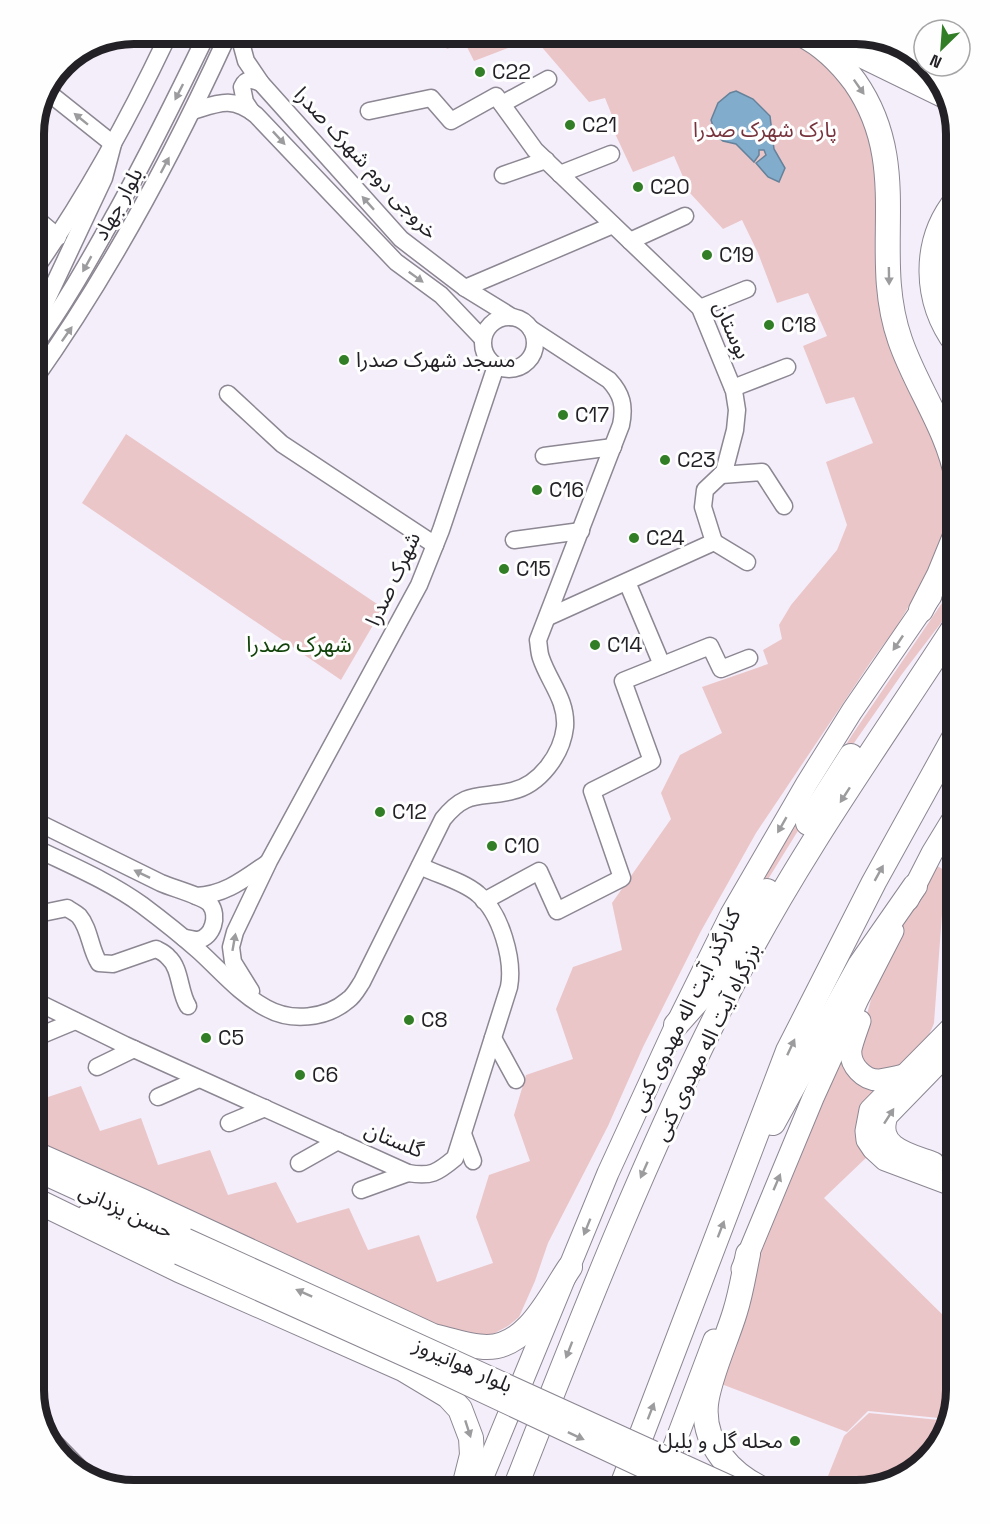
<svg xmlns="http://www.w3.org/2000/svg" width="990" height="1524" font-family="'Space Grotesk','Noto Sans Arabic',sans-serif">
<rect width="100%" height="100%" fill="#f4eefa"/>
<g fill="#ebc6c8">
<path d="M788 34 810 46 830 63 871 124 879 240 946 460 948 487 947 537 920 588 895 629 872 660 756 833 701 931 643 1047 608 1126 548 1243 535 1281 519 1317 508 1326 493 1334 479 1336 421 1322 60 1158 33 1142V1086L39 1100 81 1086 100 1131 141 1118 158 1165 210 1150 228 1195 276 1182 297 1223 349 1208 368 1250 419 1235 437 1282 493 1263 476 1217 489 1175 530 1161 514 1115 526 1075 573 1059 556 1009 573 967 622 950 612 903 671 819 661 793 680 755 722 733 702 687 768 664 763 650 782 639 779 625 791 605 837 550 847 525 826 462 873 443 854 397 826 404 803 346 827 336 808 293 777 303 758 253 742 220 723 229 690 193 674 156 633 172 611 125 615 123 605 98 589 102 534 38 474 61 465 43 447 49 438 37Z"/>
<path d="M126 434 383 608 341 680 82 503Z"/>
<path d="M957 581V602L902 674 838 766 762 889 761 885 776 857 852 735Z"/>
<path d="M934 864 949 873 942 914 934 1023C929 1039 909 1063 893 1070 888 1072 880 1073 874 1075L856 1053 874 989 906 919Z"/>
<path d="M847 1052 883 1083 869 1155 824 1198 948 1320 957 1311V1391L949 1419 868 1411 847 1432 716 1382 754 1267 825 1086Z"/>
<path d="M869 1413 949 1421 943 1441 901 1480 856 1491H822L844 1436Z"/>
</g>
<path fill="#81accc" stroke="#65829a" stroke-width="1.5" d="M736 91 753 99 770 116 774 149 785 168 779 182 768 177 756 163 766 155 764 150H759V155L754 162 736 144 723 141 719 138 720 135 714 129 711 120 718 103 730 93Z"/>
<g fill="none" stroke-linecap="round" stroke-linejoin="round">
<g stroke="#8c8792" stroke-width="19">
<g id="minor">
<path d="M240 39 246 61 261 83 401 239 465 288 512 317"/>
<path d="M502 104 548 79"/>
<path d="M193 111C219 103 232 96 256 115L396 262 441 295 482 338"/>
<path d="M251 111 245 102 242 87C246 78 252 79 261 83"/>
<path d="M369 111 431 98 451 121 496 96 535 150 700 308 734 391 737 410 735 430 724 472 705 490 703 507 714 542 548 617"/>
<path d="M560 174 611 154"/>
<path d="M503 175 546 160"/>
<path d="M33 216 58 237"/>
<path d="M630 241 685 216"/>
<path d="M33 272C84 200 128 120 166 40"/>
<path d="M465 288 613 225"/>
<path d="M700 308 747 289"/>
<circle cx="509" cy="343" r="26"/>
<path d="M33 329 104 178 113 144 49 93"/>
<path d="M33 348C66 303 92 255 119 207 149 152 177 96 204 40"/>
<path d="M33 381C109 274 171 159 226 39"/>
<path d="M733 388 787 367"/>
<path d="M228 394 282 444 435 545"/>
<path d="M544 456 613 447"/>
<path d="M721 475 762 472 784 506"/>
<path d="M514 540 581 531"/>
<path d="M714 542 747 562"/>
<path d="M627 582 662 665"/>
<path d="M33 820 161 883C172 888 203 896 210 904 219 916 213 937 198 940 194 940 188 938 184 938"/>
<path d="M33 847C70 865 109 881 142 905 162 920 181 935 199 951 221 971 240 994 266 1008 291 1022 326 1019 348 1000 354 996 358 988 362 982L443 819C467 789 480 799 512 791 540 785 562 754 565 727 567 700 549 682 541 658 539 653 539 646 538 640L621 425C625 406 622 394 609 380L531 329"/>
<path d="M196 896C224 895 243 880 266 864"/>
<path d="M484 901 539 871 557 911 622 878 592 791 652 761 623 681 710 646 721 669 749 658"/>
<path d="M33 915 67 908C70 910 76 913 79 916 90 929 90 949 99 963L113 964 156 949C160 951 165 953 168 957 181 968 179 992 188 1006"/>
<path d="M251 991 233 962 231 947 235 932 269 861 419 585 441 530 496 366"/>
<path d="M33 1000 125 1045 408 1173C431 1177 437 1173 455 1158L509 987C514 960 501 913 478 894 463 881 438 875 420 866"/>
<path d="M39 1036 75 1021"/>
<path d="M493 1038 516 1080"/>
<path d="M97 1067 134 1049"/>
<path d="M158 1097 199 1079"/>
<path d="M229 1123 265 1108"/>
<path d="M463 1134 473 1161"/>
<path d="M299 1163 338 1141"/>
<path d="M954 1171 957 1172"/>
<path d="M361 1190 408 1173"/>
<path d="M43 1431 88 1477"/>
</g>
</g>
<g stroke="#8c8792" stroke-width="23">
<g id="major">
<path d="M908 900 932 853 957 812"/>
<path d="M860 1021C857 1030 853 1040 851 1049 849 1065 864 1081 880 1080 888 1079 896 1077 904 1075"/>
<path d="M934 1163C910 1154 876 1148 887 1116L957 1044"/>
<path d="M33 1169 186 1239"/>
<path d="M949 1184 885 1160 873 1149 867 1140 866 1131 870 1110 957 1022"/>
<path d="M88 1214 179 1254"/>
<path d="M742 1269 813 1098 858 999 893 931"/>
<path d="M477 1491 608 1173 676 1025 731 914 807 783 852 711 931 596"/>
<path d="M657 1491 714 1340"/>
</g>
</g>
<g stroke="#8c8792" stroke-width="26">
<g id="highway">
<path d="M856 33 924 66"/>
<path d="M801 34C823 45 841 63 855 82 914 167 869 251 900 340 916 387 948 429 957 479"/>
<path d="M824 37 949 98"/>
<path d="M957 345C924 301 922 242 957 199"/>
<path d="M921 610 939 575 957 531"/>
<path d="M808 823 851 756"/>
<path d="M676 1025 709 988 767 891"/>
<path d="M773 1123 860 965 915 886"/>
<path d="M33 1155H38L142 1201 433 1336C450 1340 469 1347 487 1347 528 1347 550 1296 570 1267"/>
<path d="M33 1199 179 1270 403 1369 448 1396 460 1409 471 1438 472 1455 463 1491"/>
<path d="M748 1254C744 1273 741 1293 735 1312 727 1339 709 1377 706 1404 702 1445 732 1476 767 1491"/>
<path d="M514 1491C582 1317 650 1143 736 977 800 853 882 739 957 623"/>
<path d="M620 1491 788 1051 874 882 957 732"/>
</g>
</g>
<use href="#minor" stroke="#fff" stroke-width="16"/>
<use href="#major" stroke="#fff" stroke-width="21"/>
<use href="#highway" stroke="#fff" stroke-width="24"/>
<g stroke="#8c8792" stroke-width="23" stroke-linecap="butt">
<g id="major-bridge">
<path d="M186 1239 740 1491"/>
<path d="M179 1254 432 1368 694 1491"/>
</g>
</g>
<use href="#major-bridge" stroke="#fff" stroke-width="21"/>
</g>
<defs><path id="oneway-solid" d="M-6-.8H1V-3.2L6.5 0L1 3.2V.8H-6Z" transform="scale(1.5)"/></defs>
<g fill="#9c9b9d">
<use href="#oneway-solid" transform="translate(859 87) rotate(55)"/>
<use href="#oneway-solid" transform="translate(179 92) rotate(117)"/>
<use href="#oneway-solid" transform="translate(81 119) rotate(-141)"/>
<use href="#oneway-solid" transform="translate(279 138) rotate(47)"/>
<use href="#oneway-solid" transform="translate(165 165) rotate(-62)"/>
<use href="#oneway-solid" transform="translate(368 203) rotate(-132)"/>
<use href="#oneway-solid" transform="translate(87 264) rotate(119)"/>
<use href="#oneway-solid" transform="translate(889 276) rotate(89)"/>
<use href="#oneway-solid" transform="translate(416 277) rotate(36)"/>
<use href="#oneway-solid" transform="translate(67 334) rotate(-55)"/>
<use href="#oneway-solid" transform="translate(898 643) rotate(124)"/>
<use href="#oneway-solid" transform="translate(845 795) rotate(123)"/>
<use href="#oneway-solid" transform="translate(782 825) rotate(120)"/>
<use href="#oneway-solid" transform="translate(879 873) rotate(-61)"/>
<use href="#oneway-solid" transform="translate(142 874) rotate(-154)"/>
<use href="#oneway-solid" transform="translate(234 942) rotate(-80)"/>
<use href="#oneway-solid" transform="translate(791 1047) rotate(-65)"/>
<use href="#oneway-solid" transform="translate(889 1116) rotate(-57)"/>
<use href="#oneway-solid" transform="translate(644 1170) rotate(114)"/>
<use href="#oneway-solid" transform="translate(777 1182) rotate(-67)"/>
<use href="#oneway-solid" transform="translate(587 1227) rotate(112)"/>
<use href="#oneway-solid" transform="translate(721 1229) rotate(-69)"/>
<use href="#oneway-solid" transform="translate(304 1293) rotate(-156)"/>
<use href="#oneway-solid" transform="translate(569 1350) rotate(111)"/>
<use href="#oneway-solid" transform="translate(651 1411) rotate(-69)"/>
<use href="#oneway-solid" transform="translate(468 1429) rotate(72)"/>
<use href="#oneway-solid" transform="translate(576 1436) rotate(25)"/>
</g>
<g fill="#317e26" stroke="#fefefe" stroke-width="2">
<circle cx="480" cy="72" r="6"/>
<circle cx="570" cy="125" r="6"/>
<circle cx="638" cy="187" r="6"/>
<circle cx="707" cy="255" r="6"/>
<circle cx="769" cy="325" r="6"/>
<circle cx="344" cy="360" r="6"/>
<circle cx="563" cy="415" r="6"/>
<circle cx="665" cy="460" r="6"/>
<circle cx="537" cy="490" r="6"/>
<circle cx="634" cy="538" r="6"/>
<circle cx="504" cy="569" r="6"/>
<circle cx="595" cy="645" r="6"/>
<circle cx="380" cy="812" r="6"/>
<circle cx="492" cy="846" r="6"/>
<circle cx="409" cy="1020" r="6"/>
<circle cx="206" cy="1038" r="6"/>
<circle cx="300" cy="1075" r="6"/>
<circle cx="795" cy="1441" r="6"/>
</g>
<g text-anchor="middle" stroke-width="6" stroke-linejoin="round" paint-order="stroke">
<g font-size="21" fill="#232126" stroke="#fefefe" text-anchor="start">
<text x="492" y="79">C22</text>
<text x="582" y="132">C21</text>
<text x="650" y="194">C20</text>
<text x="719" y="262">C19</text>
<text x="781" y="332">C18</text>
<text x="356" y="367">مسجد شهرک صدرا</text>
<text x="575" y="422">C17</text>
<text x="677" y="467">C23</text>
<text x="549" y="497">C16</text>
<text x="646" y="545">C24</text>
<text x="516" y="576">C15</text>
<text x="607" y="652">C14</text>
<text x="392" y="819">C12</text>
<text x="504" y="853">C10</text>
<text x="421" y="1027">C8</text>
<text x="218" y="1045">C5</text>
<text x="312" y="1082">C6</text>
<text x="783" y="1448" text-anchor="end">محله گل و بلبل</text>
</g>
<g font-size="21" fill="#77333c" stroke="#fefefe">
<text x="765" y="137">پارک شهرک صدرا</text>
</g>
<g font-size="21" fill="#232126" stroke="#fefefe">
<text transform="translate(366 163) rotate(47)" y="7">خروجی دوم شهرک صدرا</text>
<text transform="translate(118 204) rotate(-61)" y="7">بلوار جهاد</text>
<text transform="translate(732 330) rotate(66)" y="7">بوستان</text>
<text transform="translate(393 579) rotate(-65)" y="7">شهرک صدرا</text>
<text transform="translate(686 1010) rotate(-64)" y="7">کنارگذر آیت اله مهدوی کنی</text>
<text transform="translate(707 1042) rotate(-64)" y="7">بزرگراه آیت اله مهدوی کنی</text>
<text transform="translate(394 1140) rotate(22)" y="7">گلستان</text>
<text transform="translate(126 1211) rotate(25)" y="7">حسن یزدانی</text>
<text transform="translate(463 1365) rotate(24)" y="7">بلوار هوانیروز</text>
</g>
<g font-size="22" fill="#11430a" stroke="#fefefe">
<text x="299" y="652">شهرک صدرا</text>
</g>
</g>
<path d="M0 0H990V1524H0ZM134 44H856A90 90 0 0 1 946 134V1390A90 90 0 0 1 856 1480H134A90 90 0 0 1 44 1390V134A90 90 0 0 1 134 44Z" fill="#fefefe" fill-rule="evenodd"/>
<path fill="none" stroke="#232126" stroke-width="8" d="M134 44H856A90 90 0 0 1 946 134V1390A90 90 0 0 1 856 1480H134A90 90 0 0 1 44 1390V134A90 90 0 0 1 134 44Z"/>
<g transform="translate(942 48) rotate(205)"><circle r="28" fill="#fefefe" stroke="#a6a6a8" stroke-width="1.5"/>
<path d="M0-4.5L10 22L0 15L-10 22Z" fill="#317e26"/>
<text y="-9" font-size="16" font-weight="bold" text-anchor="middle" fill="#232126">N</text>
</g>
</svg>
